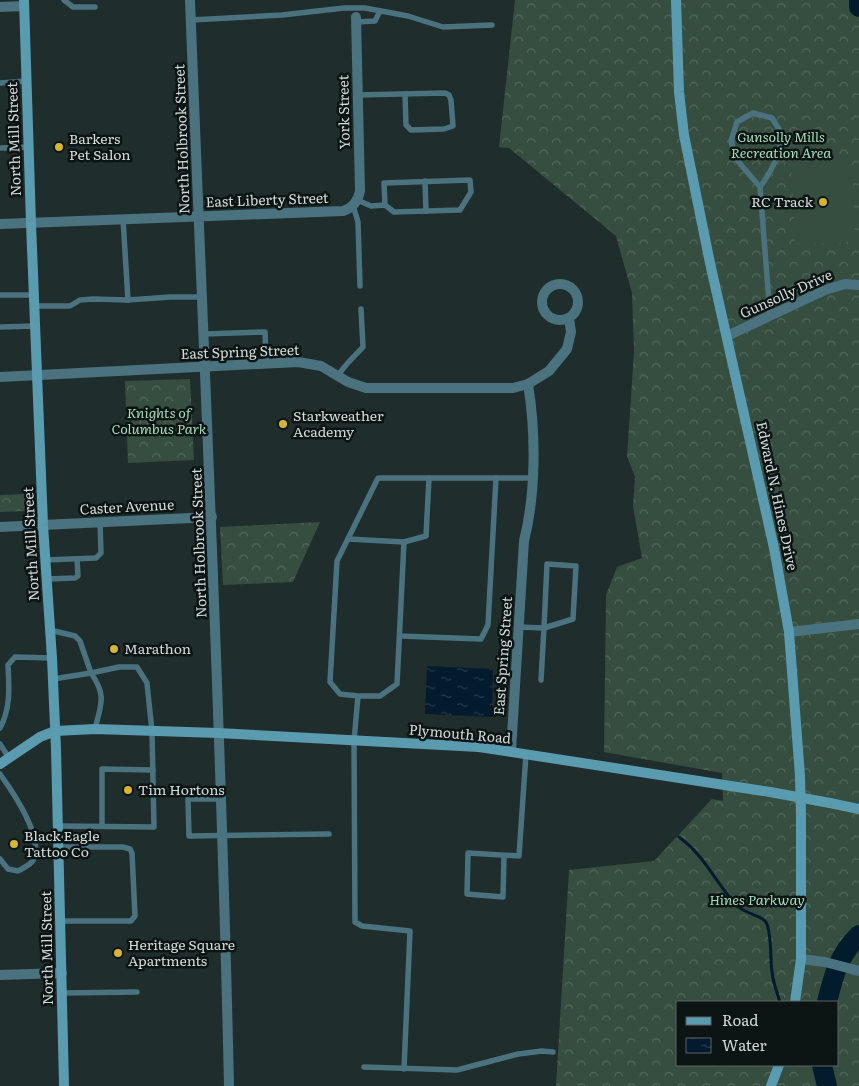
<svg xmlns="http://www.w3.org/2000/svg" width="859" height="1086" font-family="Literata,serif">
<defs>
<pattern id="forest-crowns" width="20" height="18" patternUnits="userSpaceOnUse" patternTransform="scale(1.25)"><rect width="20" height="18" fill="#364e40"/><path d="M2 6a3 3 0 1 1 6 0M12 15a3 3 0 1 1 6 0" fill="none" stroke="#52675b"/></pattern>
<pattern id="water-ripples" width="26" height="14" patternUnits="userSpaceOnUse" patternTransform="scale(1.25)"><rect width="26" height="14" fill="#021b2d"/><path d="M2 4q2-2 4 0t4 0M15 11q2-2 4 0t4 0" fill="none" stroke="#263c4b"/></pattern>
</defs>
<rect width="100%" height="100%" fill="#1f2d2d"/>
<g fill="url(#forest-crowns)" fill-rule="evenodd">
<path d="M515 0H859V1086H556L569 870 654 861 712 799 723 801 722 773 604 752 606 595 617 567 642 558 633 506 635 477 627 456 634 352 632 293 616 236 509 148 499 147ZM678 1002H838V1065H678Z"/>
<path d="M190 379 194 460 128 463 125 381Z"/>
<path d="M27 494 28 511 0 512V495Z"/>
<path d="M320 522 293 582 223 585 220 527Z"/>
</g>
<path fill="#364e40" d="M852 160 855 242 795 244 791 162Z"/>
<path fill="url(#water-ripples)" d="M427 666 493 669 492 717 425 714Z"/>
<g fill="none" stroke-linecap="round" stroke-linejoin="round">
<path stroke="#021b2d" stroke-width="3" d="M679 837C706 857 715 882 736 905 745 914 761 915 766 922 772 933 770 959 772 972 773 982 777 993 780 1002"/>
<g stroke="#021b2d" stroke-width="20">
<path d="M859 0V7"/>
<path d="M827 1002C834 974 838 956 859 935"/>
<path d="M822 1065 827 1086"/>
</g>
<g stroke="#4b727f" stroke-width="5.5">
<path d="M64 0 73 7H95"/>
<path d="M191 20 282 15 344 8H365L408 16 443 27 492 25"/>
<path d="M356 22 375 21 380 11"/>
<path d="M0 83 27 81"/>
<path d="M357 95 445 93 449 95 451 100 453 126 444 129 411 130 406 125 405 94"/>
<path d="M0 148 29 147"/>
<path d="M425 181 426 211"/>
<path d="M760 187 736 159 731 141 737 122 753 113 772 118 782 134C779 156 773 169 760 187L770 315"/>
<path d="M357 200 371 206 385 205 394 212 460 210 471 192 470 180 384 183 385 205"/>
<path d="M353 205 358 222 360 286"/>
<path d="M123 219 128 300"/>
<path d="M0 295H34"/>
<path d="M34 306H70L80 300 93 299 128 300 170 297H202"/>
<path d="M0 327 35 326"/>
<path d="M204 334 265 332 266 363"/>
<path d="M338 376C345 364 354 357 363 347L361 309"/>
<path d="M429 478H532"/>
<path d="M348 539 404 542"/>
<path d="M45 560 96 558 101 553 100 522"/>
<path d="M46 579 75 578 78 576 77 559"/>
<path d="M518 627 544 628 547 564 576 566 573 619 544 628 541 680"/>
<path d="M50 630 75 636 80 641 91 673 53 679"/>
<path d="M400 636 481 639 488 625 496 478"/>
<path d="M358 696 340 694 330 682 337 561 378 478H429L426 536 404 542 397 684 380 696H358L354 741 355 922 362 926 410 931 404 1069"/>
<path d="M0 728C11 708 9 687 8 665L15 657 52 658"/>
<path d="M0 744 9 758"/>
<path d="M0 774C13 792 43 836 34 859 31 865 23 868 18 871L8 869 0 859"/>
<path d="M222 799H188L189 836 329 834"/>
<path d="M58 826 154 827 152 731 148 693 147 683 137 667H119L91 673C107 696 101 704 95 729"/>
<path d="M102 826V769L153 770"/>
<path d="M58 847H123L130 849 132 853 135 916 131 921H60"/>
<path d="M504 856 503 897 467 894 468 853 519 856 526 754"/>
<path d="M62 993 137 992"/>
<path d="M364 1067 457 1070 518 1054 542 1051 553 1052"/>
</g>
<g stroke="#4b727f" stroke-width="10">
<path d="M190 0C204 362 221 724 229 1086"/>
<path d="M0 7 24 6"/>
<path d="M0 224 343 211C353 208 358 201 360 191L356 17"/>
<circle cx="560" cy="302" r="18"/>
<path d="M727 336 825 290 845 284 859 285"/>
<path d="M0 377 298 362 321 366 348 382 366 388H513L528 384 549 371 567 349 571 332 569 318"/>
<path d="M0 527 212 517"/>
<path d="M789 632 859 624"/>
<path d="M511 751 524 541C536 493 536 433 528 384"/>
<path d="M801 959 825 962 859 971"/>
<path d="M0 975 62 973"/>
</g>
<g stroke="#5b9bb0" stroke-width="10">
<path d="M24 0 31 223 43 525 52 658 56 749 64 1086"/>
<path d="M676 0 679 92 684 135 710 263 774 548 789 632 800 776 801 816V959L795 1002"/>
<path d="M0 764 40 737 55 731 95 729 218 733 479 747 770 792"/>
<path d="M830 803 859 809"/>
<path d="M771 1086 779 1065"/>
</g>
<path stroke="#5b9bb0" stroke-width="10" d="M770 792 830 803"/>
</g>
<g fill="#d6b534" stroke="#0d1414" stroke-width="2">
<circle cx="59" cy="147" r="5"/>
<circle cx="823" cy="202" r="5"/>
<circle cx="283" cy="424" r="5"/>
<circle cx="114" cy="649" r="5"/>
<circle cx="128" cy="790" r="5"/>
<circle cx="14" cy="844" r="5"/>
<circle cx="118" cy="953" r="5"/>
</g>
<g text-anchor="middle" stroke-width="5" stroke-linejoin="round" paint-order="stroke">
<g font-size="14" fill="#d1dadb" stroke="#0d1414">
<text transform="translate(344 112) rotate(-91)" y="5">York Street</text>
<text transform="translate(14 139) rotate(-92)" y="5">North Mill Street</text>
<text transform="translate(182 139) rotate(-92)" y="5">North Holbrook Street</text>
<text transform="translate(267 200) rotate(-2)" y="5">East Liberty Street</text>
<text transform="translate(786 294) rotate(-24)" y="5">Gunsolly Drive</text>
<text transform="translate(240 352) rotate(-2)" y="5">East Spring Street</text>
<text transform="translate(777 496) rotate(78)" y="5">Edward N. Hines Drive</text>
<text transform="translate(127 507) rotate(-3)" y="5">Caster Avenue</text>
<text transform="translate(199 543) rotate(-92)" y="5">North Holbrook Street</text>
<text transform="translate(31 544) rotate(-93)" y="5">North Mill Street</text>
<text transform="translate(503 656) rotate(-86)" y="5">East Spring Street</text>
<text transform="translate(460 734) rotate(5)" y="5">Plymouth Road</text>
<text transform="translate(47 948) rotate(-91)" y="5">North Mill Street</text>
</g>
<g font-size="14" font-style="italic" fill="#a3ddba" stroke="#0d1414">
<text x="781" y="142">Gunsolly Mills<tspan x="781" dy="16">Recreation Area</tspan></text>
<text x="159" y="418">Knights of<tspan x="159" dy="16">Columbus Park</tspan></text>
<text x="757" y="905">Hines Parkway</text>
</g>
<g font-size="14" fill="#d1dadb" stroke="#0d1414" text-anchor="start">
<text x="69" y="144">Barkers<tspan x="69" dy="16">Pet Salon</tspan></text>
<text x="813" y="207" text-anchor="end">RC Track</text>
<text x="293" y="421">Starkweather<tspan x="293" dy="16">Academy</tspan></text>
<text x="124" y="654">Marathon</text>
<text x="138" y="795">Tim Hortons</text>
<text x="24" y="841">Black Eagle<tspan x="24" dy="16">Tattoo Co</tspan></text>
<text x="128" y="950">Heritage Square<tspan x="128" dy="16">Apartments</tspan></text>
</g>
</g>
<rect x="676" y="1001" width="162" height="65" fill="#0d1414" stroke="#5b6364"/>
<rect x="686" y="1017" width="25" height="8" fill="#5b9bb0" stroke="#5b6364"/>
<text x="722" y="1026" font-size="15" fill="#d1dadb">Road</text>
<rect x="686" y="1038" width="25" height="15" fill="url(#water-ripples)" stroke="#5b6364"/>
<text x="722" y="1051" font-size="15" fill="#d1dadb">Water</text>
</svg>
